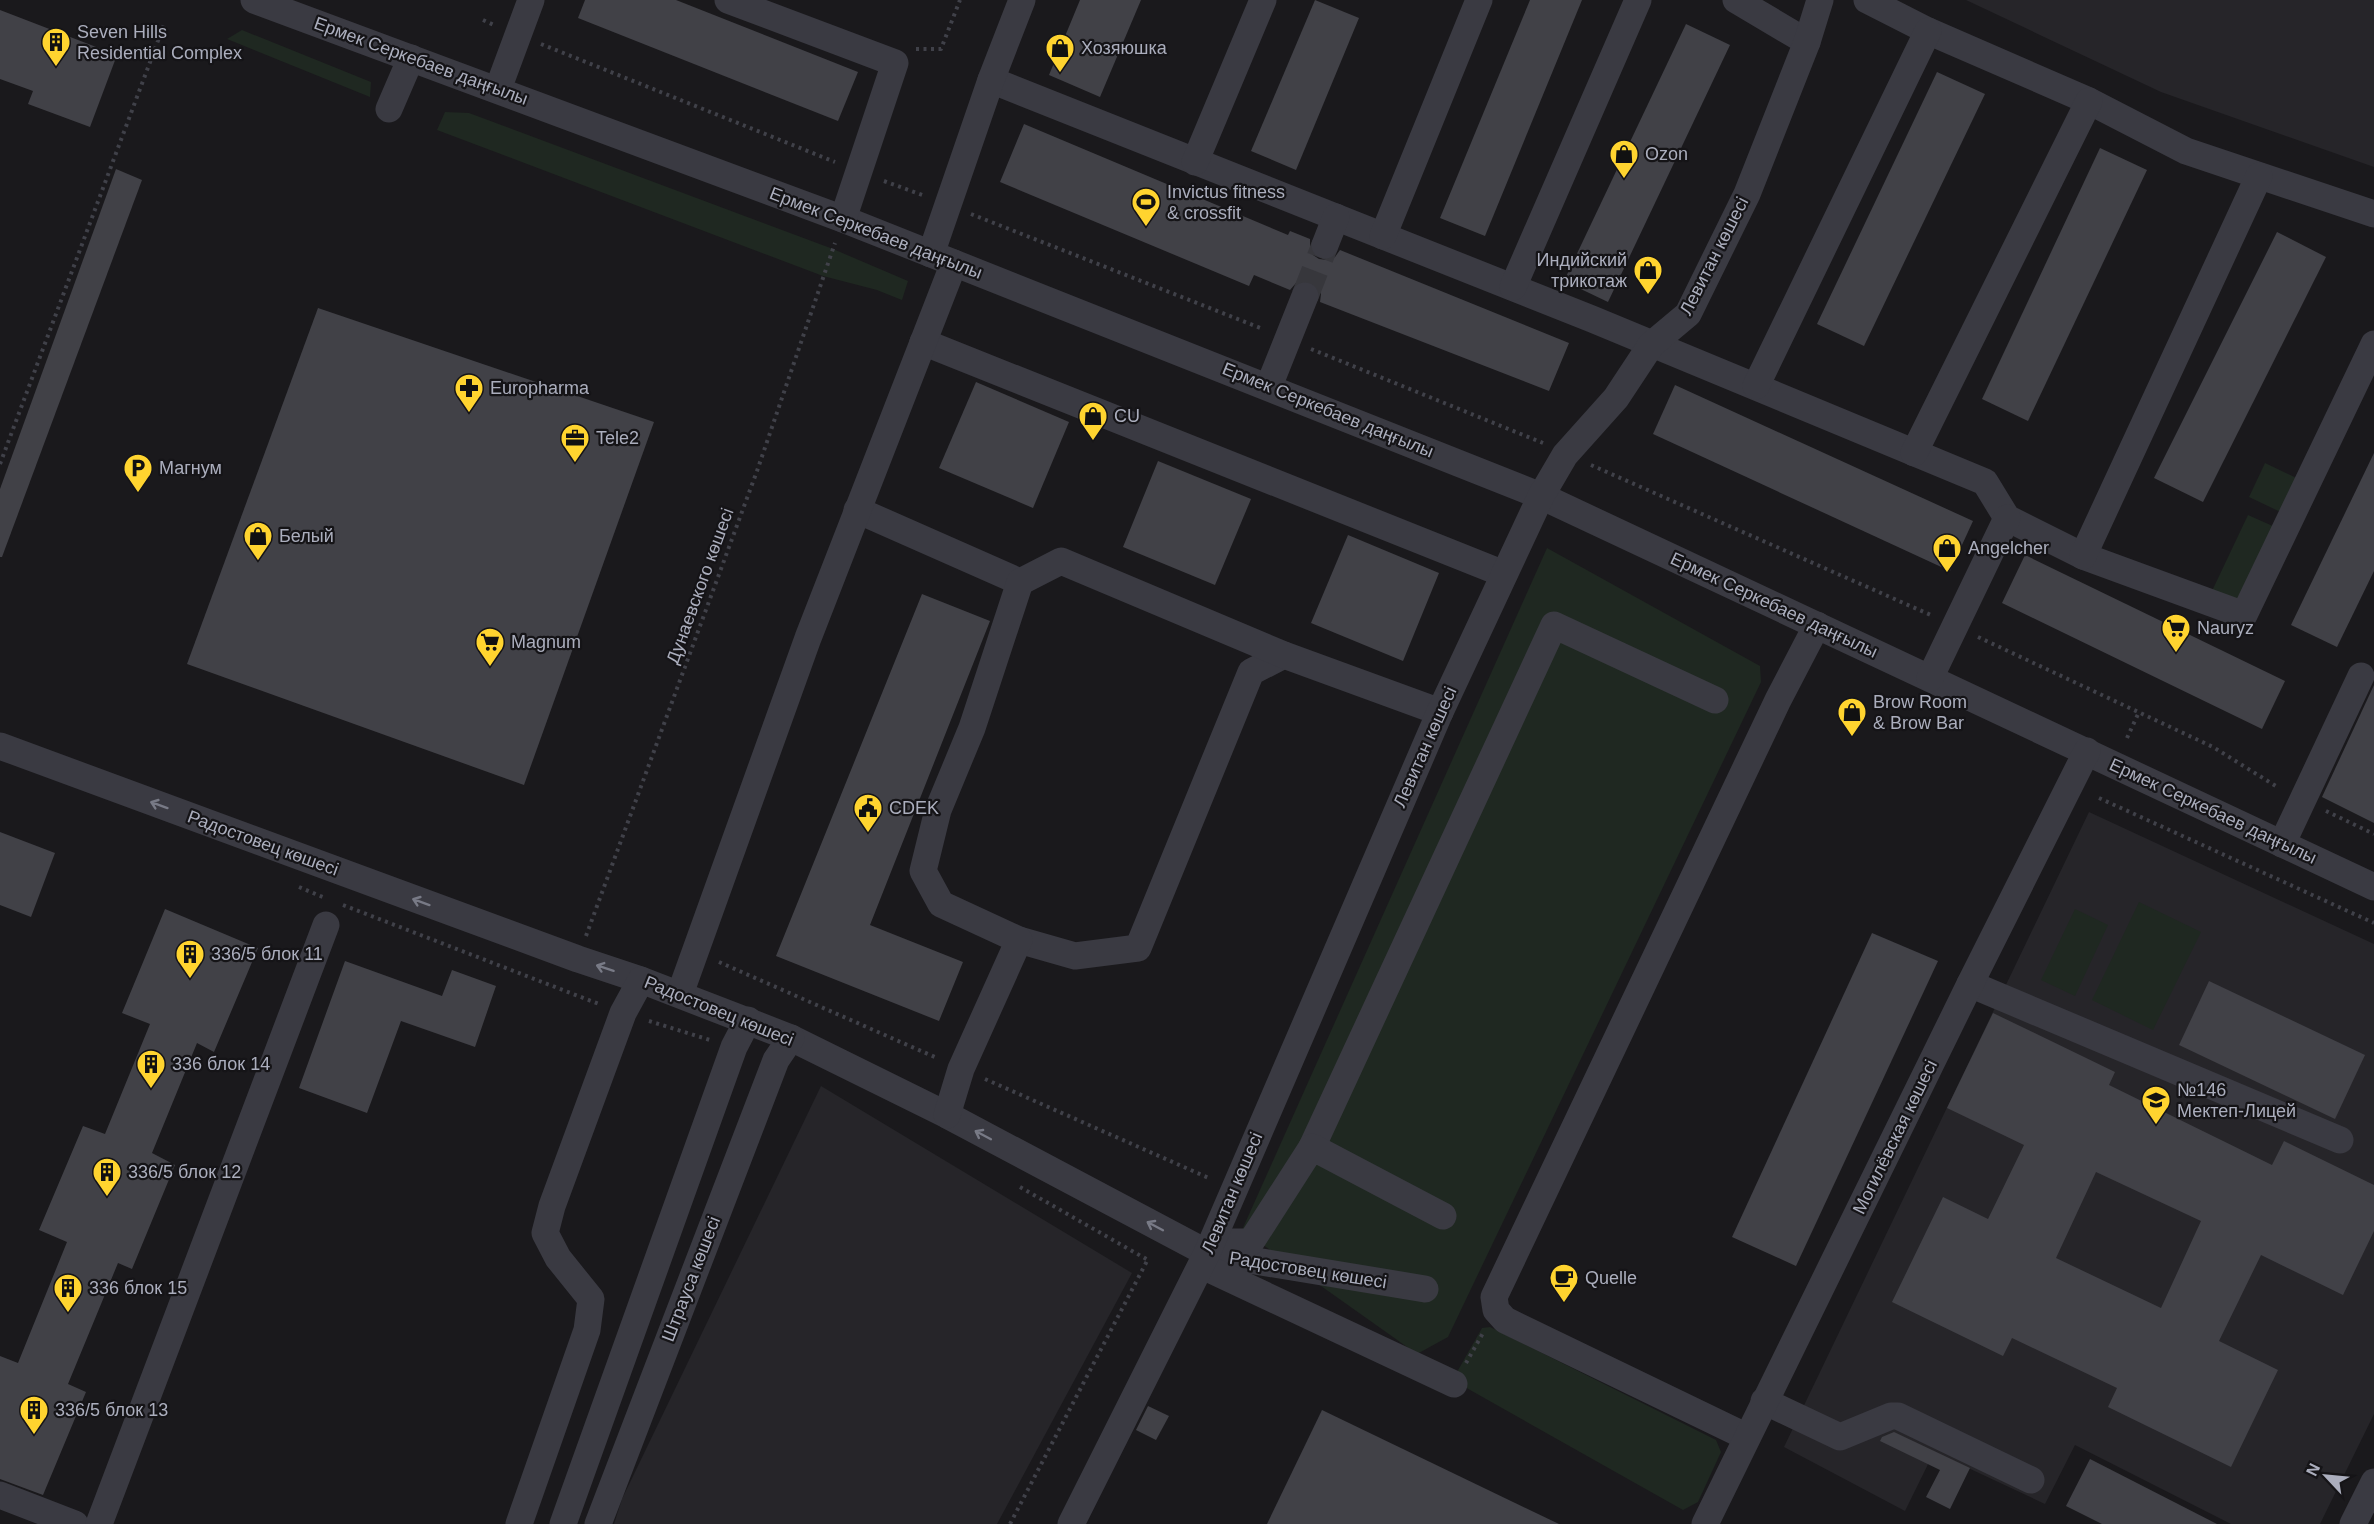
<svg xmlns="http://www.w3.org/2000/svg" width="2374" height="1524" font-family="Helvetica,sans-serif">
<rect width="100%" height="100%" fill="#1a191c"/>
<g fill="#262529">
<path d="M1966 0H2374V167L2161 92Z"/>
<path d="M2089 812 2374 944V1414L2320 1524H2231L2075 1445 2045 1504 1934 1452 1905 1511 1784 1447Z"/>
<path d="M821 1086 1132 1273 997 1524H614L622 1499Z"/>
</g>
<g fill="#1f2821">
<path d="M242 30 371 82 370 97 227 39Z"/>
<path d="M445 112 469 113 833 249 908 281 902 300 877 290 823 276 437 130Z"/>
<path d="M2265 463 2307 483 2291 517 2249 497Z"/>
<path d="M2248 515 2284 531 2248 608 2212 591Z"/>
<path d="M1547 548 1760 666 1761 682 1448 1337 1417 1354 1242 1230Z"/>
<path d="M2139 902 2201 932 2153 1030 2092 1000Z"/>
<path d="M2075 909 2108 925 2075 996 2041 980Z"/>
<path d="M1490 1327 1716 1440 1721 1452 1698 1502 1683 1510 1463 1386 1457 1372 1482 1328Z"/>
</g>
<g fill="#414147" fill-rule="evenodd">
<path d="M585 0H676L858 72 838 121 578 18Z"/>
<path d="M1080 0H1141L1100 97 1049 75Z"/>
<path d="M1315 0 1359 18 1296 170 1251 151Z"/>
<path d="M1530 0H1582L1485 236 1440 218Z"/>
<path d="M0 10 117 55 90 127 28 104 33 91 0 79Z"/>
<path d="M1686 24 1730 45 1608 302 1564 281Z"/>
<path d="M1937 72 1985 94 1864 346 1817 324Z"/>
<path d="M1024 124 1288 235 1290 231 1310 239V248L1313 255 1319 259 1328 260 1335 257 1340 250 1569 343 1549 391 1320 302 1321 294 1318 287 1310 281 1303 280 1296 283 1290 290 1254 275 1249 286 1000 182Z"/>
<path d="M2100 148 2147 170 2028 421 1982 399Z"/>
<path d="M116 169 142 180 2 557H0V489Z"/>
<path d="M2277 232 2326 257 2203 502 2154 478Z"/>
<path d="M318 308 654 422 524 785 187 664Z"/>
<path d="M976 382 1069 422 1033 508 939 468Z"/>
<path d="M1675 385 1973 521 1950 571 1653 434Z"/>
<path d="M2374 453V571L2337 647 2291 625Z"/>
<path d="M1158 461 1251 499 1215 585 1123 547Z"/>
<path d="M1348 535 1439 573 1403 661 1311 623Z"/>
<path d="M2025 555 2285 681 2262 729 2002 603Z"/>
<path d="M922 594 990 621 870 925 963 962 939 1021 776 956Z"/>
<path d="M2374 685V823L2322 797Z"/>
<path d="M0 832 55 853 31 917 0 905Z"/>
<path d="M165 909 258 948 214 1052 197 1043 152 1153 175 1165 132 1269 118 1263 68 1384 86 1392 43 1495 0 1479V1356L18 1363 67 1242 39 1230 83 1126 105 1134 150 1024 122 1013Z"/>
<path d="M1872 933 1938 961 1796 1266 1732 1237Z"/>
<path d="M345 961 442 996 452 970 496 986 475 1047 401 1021 367 1113 299 1088Z"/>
<path d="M2209 981 2365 1055 2335 1119 2179 1045Z"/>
<path d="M1993 1013 2115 1072 2109 1085 2272 1165 2284 1141 2374 1185V1231L2343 1295 2261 1255 2219 1341 2278 1370 2231 1467 2108 1407 2117 1388 2012 1338 2003 1356 1892 1302 1943 1197 1988 1219 2024 1145 1947 1108ZM2096 1172 2201 1221 2161 1308 2056 1258Z"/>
<path d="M1148 1406 1169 1416 1156 1440 1136 1430Z"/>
<path d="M1322 1410 1559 1524H1267Z"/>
<path d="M1894 1432 1970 1468 1950 1509 1926 1497 1940 1470 1880 1441 1882 1437Z"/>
<path d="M2090 1459 2217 1524H2102L2066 1506Z"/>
</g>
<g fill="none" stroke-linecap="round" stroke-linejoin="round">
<path stroke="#37373c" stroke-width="27" stroke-dasharray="27 14" stroke-linecap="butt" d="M1305 296 1325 245"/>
<g stroke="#404149" stroke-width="4" stroke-dasharray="3 4.5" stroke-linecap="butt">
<path d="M483 20 496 26"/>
<path d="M541 44 835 162"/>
<path d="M916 49H941L960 0"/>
<path d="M884 181 925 196"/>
<path d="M971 214 1263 329"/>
<path d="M1311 349 1543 443"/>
<path d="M0 464 165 22"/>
<path d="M1591 465 1933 616"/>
<path d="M1978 637 2213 747 2279 788"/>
<path d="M2127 738 2139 712"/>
<path d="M2099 798 2374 923"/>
<path d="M2326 811 2374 834"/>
<path d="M299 887 325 898"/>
<path d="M343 905 599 1004"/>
<path d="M586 936 757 471 835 243"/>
<path d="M719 962 937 1058"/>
<path d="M649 1021 710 1040"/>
<path d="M985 1079 1211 1179"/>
<path d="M1020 1187 1148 1260"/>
<path d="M1466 1363 1483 1333"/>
<path d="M1010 1524 1148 1259"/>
</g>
<g stroke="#3a3a42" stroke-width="27">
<path d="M254 0 843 219 1541 496 2374 887"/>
<path d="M728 0 895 63 843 219"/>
<path d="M1736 0 1807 42"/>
<path d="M1867 0 1928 31 2089 101 2186 151 2374 214"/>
<path d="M991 80 1592 319 1985 482 2007 518 2083 556 2244 615 2374 344"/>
<path d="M498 89 531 0"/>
<path d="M389 109 411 58"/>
<path d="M1195 162 1263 0"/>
<path d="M1383 236 1479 0"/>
<path d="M1325 245 1336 217"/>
<path d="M931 254 991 80 1022 0"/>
<path d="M1513 287 1638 0"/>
<path d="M923 342 1504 574"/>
<path d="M1269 386 1305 296"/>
<path d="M1756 386 1928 31"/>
<path d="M1914 453 2089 101"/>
<path d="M857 510 1020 582"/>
<path d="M2083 556 2259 176"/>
<path d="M1930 678 2007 518"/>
<path d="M0 746 578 959 641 980 791 1038 947 1115 1207 1253 1425 1289"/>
<path d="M2282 844 2361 676"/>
<path d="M1019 940 1075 956 1138 948 1251 672 1284 655"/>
<path d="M1970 984 2340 1140"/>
<path d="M680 994 808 638 954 263"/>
<path d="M947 1115 961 1069 1019 940 941 904 923 871 938 810 972 728 1020 582 1061 561 1284 655 1440 712"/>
<path d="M1312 1147 1554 625 1715 700"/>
<path d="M1216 1242H1251L1312 1147 1443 1216"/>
<path d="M1207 1268 1454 1384"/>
<path d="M1764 1401 1840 1437 1891 1416H1898L2031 1480"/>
<path d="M1747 1437 1505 1320 1496 1310 1494 1297 1778 700 1817 625"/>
<path d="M0 1495 75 1524"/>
<path d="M99 1524 326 925"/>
<path d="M519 1524 587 1330 591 1299 558 1258 545 1233 552 1206 623 1013 641 980"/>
<path d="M563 1524 734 1047 748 1020"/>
<path d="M598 1524 776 1060 791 1038"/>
<path d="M1071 1524 1207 1253 1440 712 1541 496 1565 455 1616 398 1651 345 1688 314 1747 194 1807 42 1820 0"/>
<path d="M1705 1524 1970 984 2087 751"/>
<path d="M2353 1524 2374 1482"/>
</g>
</g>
<defs><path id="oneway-shaft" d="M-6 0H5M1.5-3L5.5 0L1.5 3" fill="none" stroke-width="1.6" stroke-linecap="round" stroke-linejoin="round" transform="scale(1.5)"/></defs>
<g stroke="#787a86">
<use href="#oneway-shaft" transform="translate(159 805) rotate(-160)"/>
<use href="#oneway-shaft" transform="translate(421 902) rotate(-160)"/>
<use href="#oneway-shaft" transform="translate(605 968) rotate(-162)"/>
<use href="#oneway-shaft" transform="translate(983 1135) rotate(-152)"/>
<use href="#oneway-shaft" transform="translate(1155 1226) rotate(-152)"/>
</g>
<defs>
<g id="building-pin" transform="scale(1.5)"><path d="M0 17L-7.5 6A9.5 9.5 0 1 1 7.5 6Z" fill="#ffd42f" stroke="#151417"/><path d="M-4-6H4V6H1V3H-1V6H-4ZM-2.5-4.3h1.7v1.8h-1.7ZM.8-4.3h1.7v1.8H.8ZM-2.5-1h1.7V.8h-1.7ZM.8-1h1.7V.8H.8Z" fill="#111"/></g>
<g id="shop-pin" transform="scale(1.5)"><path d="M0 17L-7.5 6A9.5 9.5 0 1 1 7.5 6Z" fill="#ffd42f" stroke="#151417"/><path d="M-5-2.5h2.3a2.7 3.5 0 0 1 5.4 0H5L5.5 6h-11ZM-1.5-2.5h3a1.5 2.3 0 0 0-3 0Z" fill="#111"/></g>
<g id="stadium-pin" transform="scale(1.5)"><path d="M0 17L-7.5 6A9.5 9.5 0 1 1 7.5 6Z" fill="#ffd42f" stroke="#151417"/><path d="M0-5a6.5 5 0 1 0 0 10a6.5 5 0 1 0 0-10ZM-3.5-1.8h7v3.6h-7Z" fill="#111"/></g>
<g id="pharmacy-pin" transform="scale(1.5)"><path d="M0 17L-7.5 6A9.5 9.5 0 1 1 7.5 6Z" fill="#ffd42f" stroke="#151417"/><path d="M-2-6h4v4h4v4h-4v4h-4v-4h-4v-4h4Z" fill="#111"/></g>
<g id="office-pin" transform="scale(1.5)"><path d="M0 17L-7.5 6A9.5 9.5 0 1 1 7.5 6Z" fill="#ffd42f" stroke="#151417"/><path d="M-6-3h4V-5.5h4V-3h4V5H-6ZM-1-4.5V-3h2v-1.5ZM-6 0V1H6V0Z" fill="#111"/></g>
<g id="parking-pin" transform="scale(1.5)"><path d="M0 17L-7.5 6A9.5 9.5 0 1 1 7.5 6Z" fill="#ffd42f" stroke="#151417"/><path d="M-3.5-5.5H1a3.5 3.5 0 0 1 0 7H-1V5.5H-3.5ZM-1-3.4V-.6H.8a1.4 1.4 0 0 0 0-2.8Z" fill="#111"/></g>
<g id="supermarket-pin" transform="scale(1.5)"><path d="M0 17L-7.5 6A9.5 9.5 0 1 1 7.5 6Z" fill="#ffd42f" stroke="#151417"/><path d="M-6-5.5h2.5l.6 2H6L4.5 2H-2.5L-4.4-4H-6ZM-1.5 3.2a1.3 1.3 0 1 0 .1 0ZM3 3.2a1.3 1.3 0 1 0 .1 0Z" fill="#111"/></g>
<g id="civic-pin" transform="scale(1.5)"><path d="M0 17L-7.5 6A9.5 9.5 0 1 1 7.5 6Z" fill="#ffd42f" stroke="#151417"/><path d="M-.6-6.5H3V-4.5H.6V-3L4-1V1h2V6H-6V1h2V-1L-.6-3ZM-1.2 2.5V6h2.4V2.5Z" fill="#111"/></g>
<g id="school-pin" transform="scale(1.5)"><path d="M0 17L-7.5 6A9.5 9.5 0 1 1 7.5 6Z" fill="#ffd42f" stroke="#151417"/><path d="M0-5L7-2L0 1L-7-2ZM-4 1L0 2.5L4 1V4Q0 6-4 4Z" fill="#111"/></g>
<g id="cafe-pin" transform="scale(1.5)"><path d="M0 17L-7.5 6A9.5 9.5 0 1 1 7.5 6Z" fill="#ffd42f" stroke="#151417"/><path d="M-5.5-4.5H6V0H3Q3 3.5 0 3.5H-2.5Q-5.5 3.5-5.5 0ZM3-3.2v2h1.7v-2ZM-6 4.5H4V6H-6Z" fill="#111"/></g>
</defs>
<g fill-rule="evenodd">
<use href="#building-pin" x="56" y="42"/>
<use href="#shop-pin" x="1060" y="48"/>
<use href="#shop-pin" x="1624" y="154"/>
<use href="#stadium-pin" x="1146" y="202"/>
<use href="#shop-pin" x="1648" y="270"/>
<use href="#pharmacy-pin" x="469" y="388"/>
<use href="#shop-pin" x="1093" y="416"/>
<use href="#office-pin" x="575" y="438"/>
<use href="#parking-pin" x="138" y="468"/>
<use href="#shop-pin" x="258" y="536"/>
<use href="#shop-pin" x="1947" y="548"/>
<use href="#supermarket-pin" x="2176" y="628"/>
<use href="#supermarket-pin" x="490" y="642"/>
<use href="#shop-pin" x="1852" y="712"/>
<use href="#civic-pin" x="868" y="808"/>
<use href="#building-pin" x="190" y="954"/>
<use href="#building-pin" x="151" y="1064"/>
<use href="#school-pin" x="2156" y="1100"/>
<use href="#building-pin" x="107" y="1172"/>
<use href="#cafe-pin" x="1564" y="1278"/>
<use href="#building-pin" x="68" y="1288"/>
<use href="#building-pin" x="34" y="1410"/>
</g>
<g text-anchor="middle" stroke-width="4.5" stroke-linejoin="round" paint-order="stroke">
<g font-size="18" fill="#abaebd" stroke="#151417" text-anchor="start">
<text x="77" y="38">Seven Hills<tspan x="77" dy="21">Residential Complex</tspan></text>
<text x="1081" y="54">Хозяюшка</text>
<text x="1645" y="160">Ozon</text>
<text x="1167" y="198">Invictus fitness<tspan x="1167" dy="21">&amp; crossfit</tspan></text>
<text x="1627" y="266" text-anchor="end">Индийский<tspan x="1627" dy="21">трикотаж</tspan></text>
<text x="490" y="394">Europharma</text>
<text x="1114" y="422">CU</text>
<text x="596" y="444">Tele2</text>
<text x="159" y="474">Магнум</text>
<text x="279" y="542">Белый</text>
<text x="1968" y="554">Angelcher</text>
<text x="2197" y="634">Nauryz</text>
<text x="511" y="648">Magnum</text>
<text x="1873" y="708">Brow Room<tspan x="1873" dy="21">&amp; Brow Bar</tspan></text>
<text x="889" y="814">CDEK</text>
<text x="211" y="960">336/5 блок 11</text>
<text x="172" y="1070">336 блок 14</text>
<text x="2177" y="1096">№146<tspan x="2177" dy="21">Мектеп-Лицей</tspan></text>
<text x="128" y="1178">336/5 блок 12</text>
<text x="1585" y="1284">Quelle</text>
<text x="89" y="1294">336 блок 15</text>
<text x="55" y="1416">336/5 блок 13</text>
</g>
<g font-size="18" fill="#abaebd" stroke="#151417">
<text transform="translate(421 61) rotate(20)" y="6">Ермек Серкебаев даңғылы</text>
<text transform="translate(876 233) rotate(21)" y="6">Ермек Серкебаев даңғылы</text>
<text transform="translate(1714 256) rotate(-63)" y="6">Левитан көшесі</text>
<text transform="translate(1328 410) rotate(22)" y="6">Ермек Серкебаев даңғылы</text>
<text transform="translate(700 586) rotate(-70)" y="6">Дунаевского көшесі</text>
<text transform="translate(1774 605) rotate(25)" y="6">Ермек Серкебаев даңғылы</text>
<text transform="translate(1425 747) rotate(-66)" y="6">Левитан көшесі</text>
<text transform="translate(2213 811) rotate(25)" y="6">Ермек Серкебаев даңғылы</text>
<text transform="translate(263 843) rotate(20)" y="6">Радостовец көшесі</text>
<text transform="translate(719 1011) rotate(22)" y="6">Радостовец көшесі</text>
<text transform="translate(1895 1137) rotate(-64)" y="6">Могилёвская көшесі</text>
<text transform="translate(1232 1193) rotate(-67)" y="6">Левитан көшесі</text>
<text transform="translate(1308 1270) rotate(9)" y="6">Радостовец көшесі</text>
<text transform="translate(691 1279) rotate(-69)" y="6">Штрауса көшесі</text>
</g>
</g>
<g transform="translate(2326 1476) rotate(296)" stroke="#151417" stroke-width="4.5" paint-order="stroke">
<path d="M0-4.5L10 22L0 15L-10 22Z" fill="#abaebd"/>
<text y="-9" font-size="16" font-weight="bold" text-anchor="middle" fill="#abaebd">N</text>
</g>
</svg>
